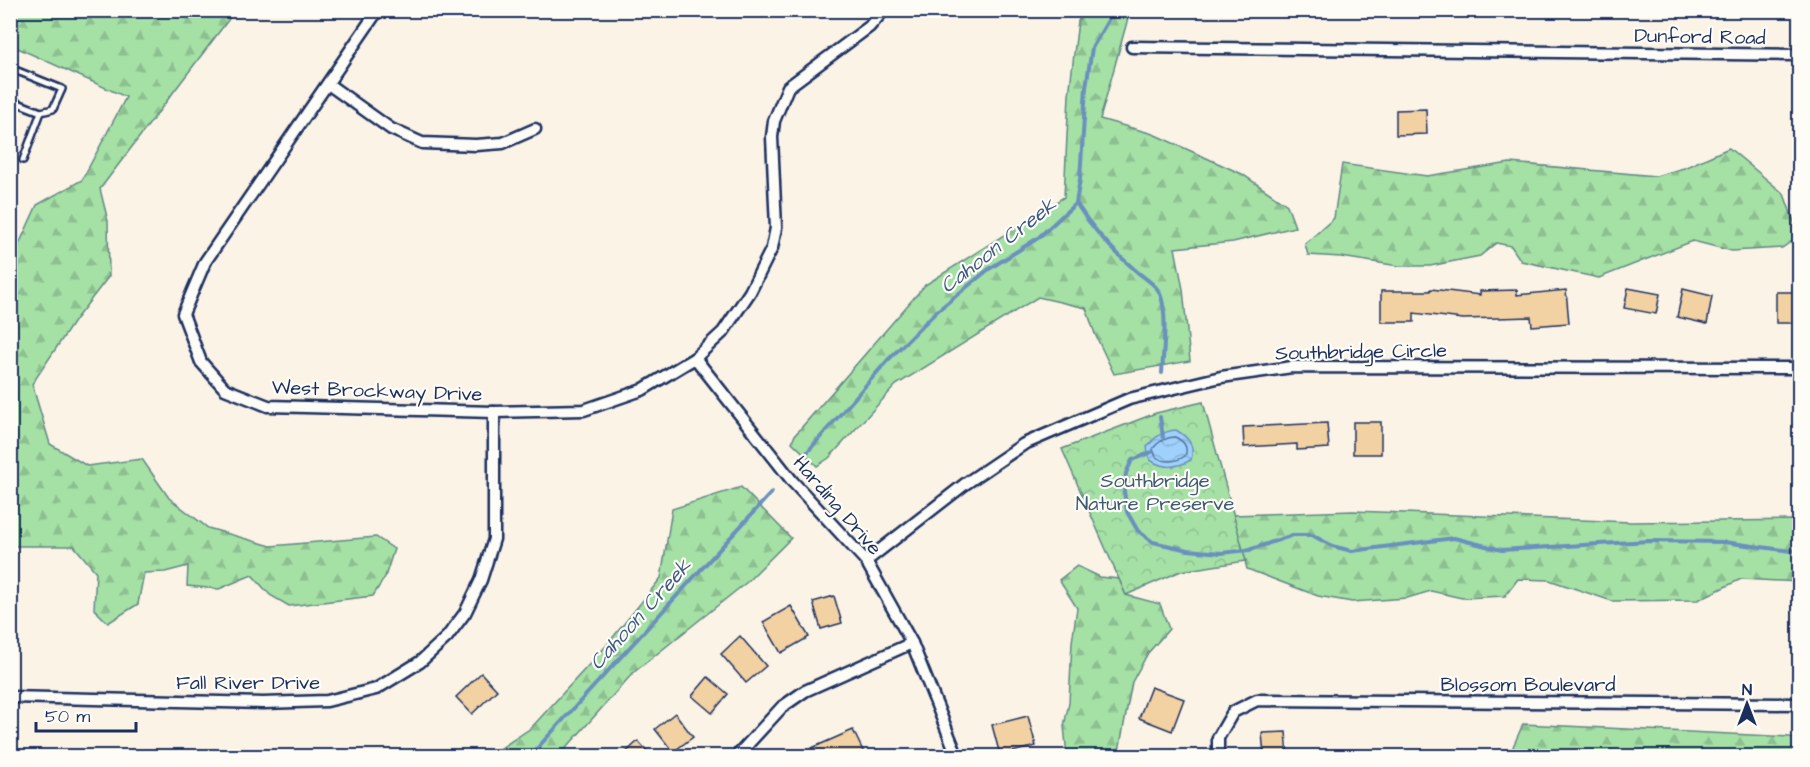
<svg xmlns="http://www.w3.org/2000/svg" width="1810" height="767" font-family="'Architects Daughter',sans-serif">
<defs>
<pattern id="forest-firs" width="22" height="20" patternUnits="userSpaceOnUse" patternTransform="scale(1.5)"><rect width="22" height="20" fill="#a5e0a5"/><path d="M5 1l3.5 6h-7zM16 11l3.5 6h-7z" fill="#8dc090"/></pattern>
<pattern id="park-crowns" width="20" height="18" patternUnits="userSpaceOnUse" patternTransform="scale(1.5)"><rect width="20" height="18" fill="#a5e0a5"/><path d="M2 6a3 3 0 1 1 6 0M12 15a3 3 0 1 1 6 0" fill="none" stroke="#8dc090"/></pattern>
<pattern id="water-waves" width="16" height="10" patternUnits="userSpaceOnUse" patternTransform="scale(1.5)"><rect width="16" height="10" fill="#9fd1fc"/><path d="M0 5q4-4 8 0t8 0" fill="none" stroke="#88b4da"/></pattern>
</defs>
<rect width="100%" height="100%" fill="#fbf3e6"/>
<filter id="ink" filterUnits="userSpaceOnUse"><feTurbulence type="fractalNoise" baseFrequency=".0167" numOctaves="2"/><feDisplacementMap in="SourceGraphic" scale="12" xChannelSelector="R" yChannelSelector="G"/><feConvolveMatrix kernelMatrix="1 2 1 2 8 2 1 2 1" color-interpolation-filters="sRGB"/></filter>
<g filter="url(#ink)">
<g fill="url(#forest-firs)" stroke="#608882" stroke-width="1.5">
<path d="M85 11H235L100 189 108 221 109 276 75 320 32 384 50 444 87 466 142 459 169 498 208 528 271 546 376 537 394 549 385 577 373 596 289 606 270 595 252 575 219 589 187 586 188 566 165 572 144 573 138 604 108 623 94 609 96 572 74 546H11V262L37 205 82 180 126 97 11 45V11Z"/>
<path d="M1085 11H1130L1100 119 1153 134 1242 174 1287 205 1295 227 1233 242 1175 248 1183 289 1190 361 1114 374 1095 334 1086 308 1038 297 896 385 829 458 817 466 792 442 795 435 925 285 1064 197 1069 95 1078 21Z"/>
<path d="M1729 148 1784 194 1799 236 1782 248 1732 251 1693 241 1599 278 1521 261 1511 246 1496 243 1480 256 1430 266H1399L1341 257 1308 255 1305 244 1334 218 1342 164 1427 176 1510 163 1656 176 1684 168Z"/>
<path d="M741 487 791 538 747 582 633 673 559 756H489L531 728 606 646 661 578 672 509Z"/>
<path d="M1353 511 1631 522 1799 520V582L1741 579 1698 600 1612 601 1549 580 1518 579 1505 596 1462 598 1431 591 1407 598 1352 602 1318 596 1247 569 1233 515Z"/>
<path d="M1077 566 1100 577 1119 579 1126 595 1160 604 1169 629 1148 653 1132 682 1118 756H1067L1064 726 1069 703 1072 642 1077 608 1059 580Z"/>
<path d="M1523 724 1790 737 1799 743V756H1509Z"/>
</g>
<path fill="url(#park-crowns)" stroke="#608882" stroke-width="1.5" d="M1203 402 1246 561 1181 571 1126 595 1062 449 1156 413Z"/>
<path fill="url(#water-waves)" stroke="#6a90bd" stroke-width="1.5" d="M1176 430C1189 438 1195 445 1191 460 1176 468 1164 469 1150 460L1147 447C1154 437 1164 431 1176 430Z"/>
<g fill="none" stroke-linecap="round" stroke-linejoin="round">
<path stroke="#50709d" stroke-width="1.5" d="M1175 437C1183 441 1189 446 1185 456 1176 462 1165 463 1156 457L1153 449C1157 442 1167 437 1175 437Z"/>
<g stroke="#6a90bd" stroke-width="4">
<path d="M1076 203C1091 227 1112 250 1134 269 1141 276 1153 282 1158 290 1169 307 1163 353 1162 373"/>
<path d="M1160 417 1163 437"/>
<path d="M1152 452 1132 460 1126 473 1124 491 1127 512 1138 531 1153 542 1188 550 1221 553 1249 550 1293 535H1312L1332 546 1352 551 1454 538 1502 550 1649 541 1724 542 1791 551 1800 550"/>
<path d="M803 457 887 361 936 312 989 269 1038 238 1076 203 1080 179 1086 87 1092 48 1114 10"/>
<path d="M530 756 772 492"/>
</g>
</g>
<g fill="#f2d1a3" stroke="#1b2f5e" stroke-width="1.5">
<path d="M1426 109 1427 134 1396 135V110Z"/>
<path d="M1628 288 1660 294 1656 314 1624 308Z"/>
<path d="M1431 289 1480 295V291L1517 290V295L1566 290 1569 323 1532 326 1531 317 1463 319 1414 313V322H1381V291H1430Z"/>
<path d="M1683 289 1712 296 1707 324 1677 317Z"/>
<rect x="1776" y="292" width="24" height="31"/>
<rect x="1353" y="422" width="28" height="32"/>
<path d="M1327 423 1329 448 1297 450V444L1244 447 1243 427Z"/>
<path d="M834 596 842 623 821 629 813 602Z"/>
<path d="M791 606 809 637 781 653 763 622Z"/>
<path d="M740 636 766 666 746 683 721 654Z"/>
<path d="M481 673 497 690 472 714 456 697Z"/>
<path d="M708 677 728 694 712 713 692 696Z"/>
<path d="M1151 687 1184 699 1172 731 1139 718Z"/>
<path d="M675 713 693 737 673 752 655 729Z"/>
<path d="M1028 716 1036 746 1000 755 992 725Z"/>
<path d="M853 730 864 753 857 756H815L812 748Z"/>
<path d="M1286 732 1288 756H1264L1262 733Z"/>
<path d="M638 741 652 756H622Z"/>
</g>
<g fill="none" stroke-linecap="round" stroke-linejoin="round">
<g stroke="#1b2f5e" stroke-width="10">
<g id="service">
<path d="M10 68 62 89 53 109 41 112"/>
<path d="M10 100 41 112 23 160"/>
</g>
</g>
<g stroke="#1b2f5e" stroke-width="15">
<g id="minor">
<path d="M378 10 205 262 183 314 201 362 225 389 268 406 494 412 584 410 642 390 695 358 723 332 750 292 772 248 776 228 772 137 774 121 788 87 869 27 884 10"/>
<path d="M1132 47 1800 55"/>
<path d="M328 84 391 129 422 143 476 145 503 143 535 129"/>
<path d="M695 358 793 482 866 561 912 643 954 748 955 756"/>
<path d="M866 561 965 484 1024 444 1129 399 1221 377 1292 367 1800 368"/>
<path d="M10 697 263 703 327 701 376 689 420 662 447 637 465 613 481 580 494 539V412"/>
<path d="M737 756 782 707 805 691 912 643"/>
<path d="M1218 756V738L1233 712 1257 700 1800 704"/>
</g>
</g>
<use href="#service" stroke="#fdfcf7" stroke-width="5"/>
<use href="#minor" stroke="#fdfcf7" stroke-width="10"/>
</g>
</g>
<g text-anchor="middle" stroke-width="4.5" stroke-linejoin="round" paint-order="stroke">
<g font-size="20" fill="#1b2f5e" stroke="#fdfcf7">
<text transform="translate(1700 36) rotate(1)" y="7">Dunford Road</text>
<text transform="translate(1361 351) rotate(-1)" y="7">Southbridge Circle</text>
<text transform="translate(377 390) rotate(2)" y="7">West Brockway Drive</text>
<text transform="translate(838 505) rotate(49)" y="7">Harding Drive</text>
<text x="248" y="689">Fall River Drive</text>
<text x="1528" y="691">Blossom Boulevard</text>
</g>
<g font-size="20" fill="#3e5b70" stroke="#fdfcf7">
<text x="1155" y="487">Southbridge<tspan x="1155" dy="23">Nature Preserve</tspan></text>
</g>
<g font-size="21" font-style="italic" fill="#3c5886" stroke="#fdfcf7">
<text transform="translate(998 245) rotate(-38)" y="7">Cahoon Creek</text>
<text transform="translate(640 614) rotate(-48)" y="7">Cahoon Creek</text>
</g>
</g>
<rect width="1810" height="767" fill="none" stroke="#fdfcf7" stroke-width="36"/>
<rect x="18" y="18" width="1774" height="731" fill="none" stroke="#1b2f5e" stroke-width="2" filter="url(#ink)"/>
<g transform="translate(1747 704)" stroke="#fdfcf7" stroke-width="4.5" paint-order="stroke">
<path d="M0-4.5L10 22L0 15L-10 22Z" fill="#1b2f5e"/>
<text y="-9" font-size="16" font-weight="bold" text-anchor="middle" fill="#1b2f5e">N</text>
</g>
<path d="M36 722v9h100v-9" fill="none" stroke="#1b2f5e" stroke-width="3"/>
<text x="45" y="722" font-size="18" fill="#1b2f5e" stroke="#fdfcf7" stroke-width="4.5" paint-order="stroke">50 m</text>
</svg>
